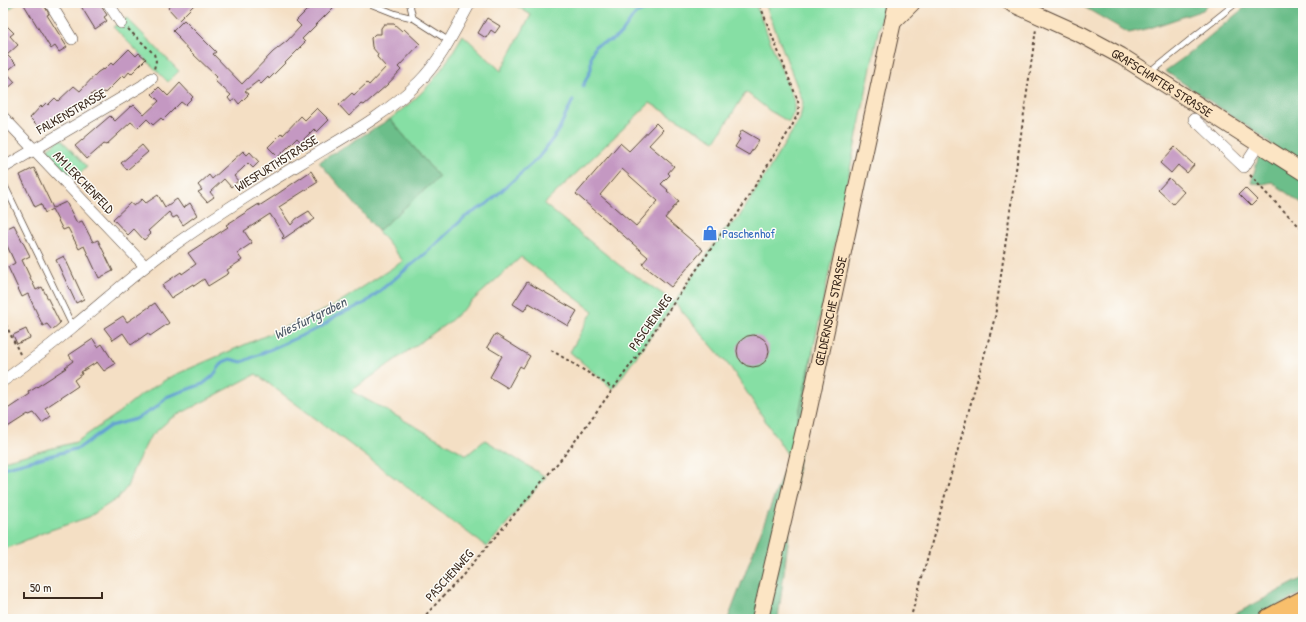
<svg xmlns="http://www.w3.org/2000/svg" width="1306" height="622" font-family="'Patrick Hand',sans-serif">
<rect width="100%" height="100%" fill="#fdfcf7"/>
<filter id="ink" filterUnits="userSpaceOnUse"><feTurbulence type="fractalNoise" baseFrequency=".025" numOctaves="2"/><feDisplacementMap in="SourceGraphic" scale="8" xChannelSelector="R" yChannelSelector="G"/><feConvolveMatrix kernelMatrix="1 2 1 2 8 2 1 2 1" color-interpolation-filters="sRGB"/></filter>
<filter id="wash" filterUnits="userSpaceOnUse"><feTurbulence type="fractalNoise" baseFrequency=".012" numOctaves="4" result="noise"/><feDisplacementMap in="SourceGraphic" scale="16" xChannelSelector="R" yChannelSelector="G"/><feGaussianBlur stdDeviation="0.9" result="paint"/><feColorMatrix in="noise" values="0 0 0 0 0 0 0 0 0 0 0 0 0 0 0 0 0 1.4 0 .05"/><feComposite in="paint" operator="in"/></filter>
<g filter="url(#wash)">
<rect width="100%" height="100%" fill="#f4dfc4"/>
<g fill="#86dfa4" stroke="#608461">
<path d="M3 3H17L3 14Z"/>
<path d="M512 3H755L794 101V112L789 122 770 111 746 92 715 141 650 103 544 204 619 265 675 302 724 230 738 219 800 119 803 102 765 3H884L813 351 789 457 731 368 675 303 613 389 570 352 593 311 521 257 449 322 351 391 467 455 485 440 546 477 487 547 256 374 170 419 150 437 134 468 127 487 118 498 89 517 45 532 3 550V461L76 442 113 417 138 397 170 377 332 307 403 261 378 231 439 177 390 119C400 111 410 104 419 95 438 78 450 56 463 35L501 71 531 15Z"/>
<path d="M127 18 179 71 168 82 113 27Z"/>
<path d="M61 139 87 167 73 180 48 152V148Z"/>
</g>
<g fill="#6cbe8a" stroke="#547454">
<path d="M1077 3H1209L1203 10 1150 28 1129 33Z"/>
<path d="M1250 3H1303V205L1272 182 1263 184 1251 183 1259 155 1298 169 1262 136 1165 71 1182 59Z"/>
<path d="M390 119 439 177 378 231 319 162Z"/>
<path d="M813 351 778 619H728L789 457Z"/>
<path d="M1303 578V592L1254 619H1226Z"/>
</g>
<g fill="none" stroke-linecap="round" stroke-linejoin="round">
<g stroke="#629ed3" stroke-width="3">
<path d="M583 86 591 69V56L595 46 612 40 621 34 635 14 649 8 656 3"/>
<path d="M3 468 79 448 110 426 136 419 157 407 166 397 203 384 213 376 223 362 230 359 242 362 321 327 336 316 365 303 426 253 465 217 487 204 539 157 557 133 573 100"/>
</g>
</g>
<g id="blocks">
<g fill="#c498c2" fill-rule="evenodd">
<path d="M23 3H43L49 14 47 15 67 47 59 52 55 46 51 49Z"/>
<path d="M79 3H99L107 15 104 17 107 21 95 29Z"/>
<path d="M172 3H196L179 20 168 8Z"/>
<path d="M314 3H328L333 8 302 39 305 42 300 47H301L269 79 268 77 261 84 258 81 245 91 249 94 239 104 235 99 231 102 228 98 231 95 216 82 215 79 217 77 191 52 178 38 179 37 173 31 184 20 216 52 213 54 242 84 273 52 287 41 301 26 296 21Z"/>
<path d="M487 18 500 26 495 33 491 30 486 38 478 33Z"/>
<path d="M3 22 14 33 10 36 18 45 7 55 16 64 6 72 15 82 3 93Z"/>
<path d="M384 24H394L402 31 404 29 420 44 398 67 401 70 387 85 364 105 362 104 349 116 339 105 352 93 354 95 367 83 369 85 386 67 377 57 378 54 372 47 371 38 375 34H381V28Z"/>
<path d="M129 49 136 56 139 53 146 59 131 74 129 72 125 77 123 75 105 93 103 92 99 96 94 92 76 110 75 109 70 113 66 109 48 127 46 126 42 130 30 118 41 106 42 107 46 103 48 105 55 98 58 101 74 86 80 91 98 72 103 69 104 70 111 63 113 65Z"/>
<path d="M180 83 193 97 185 105 181 102 163 120 161 118 153 125 147 119 138 128 131 122 106 145 104 144 87 159 75 146 110 116 115 121 131 106 132 107 134 105 144 115 159 101 152 94 159 87 168 96Z"/>
<path d="M317 108 329 120 317 132 314 129 301 142 297 138 278 157 268 147 282 133 283 135 301 116 305 120Z"/>
<path d="M656 123 663 130 649 145 674 166 668 173 670 175 661 184 668 190 667 191 679 201 665 218 703 250 671 287 642 264 648 257 576 194 620 143 629 151ZM622 169 658 201 636 226 600 195Z"/>
<path d="M742 130 759 140 749 155 735 147 740 139 738 137Z"/>
<path d="M142 145 148 152 127 170 121 163Z"/>
<path d="M1175 147 1194 165 1187 173 1178 165 1171 173 1160 163Z"/>
<path d="M243 151 247 155 250 152 259 162 253 168 248 163 241 170 234 176 238 181 231 187 224 179 210 192 214 197 207 202 198 192 202 190 198 185 209 175 212 179Z"/>
<path d="M34 168 53 208 66 202 77 223 82 221 93 242 98 240 113 271 99 278 84 246 79 249 68 228 63 230 52 209 45 213 41 204 35 207 20 175Z"/>
<path d="M311 171 318 182 279 207 291 225 296 219 309 211 315 219 306 225 305 224 283 239 282 238 284 236 270 214 244 231 252 243 237 253 242 260 227 270 229 273 208 286 204 279 194 286 193 284 171 298 162 285 181 272 182 274 196 264 188 253 228 227 226 225 259 204V206L273 197Z"/>
<path d="M1169 178 1184 192 1173 204 1158 190Z"/>
<path d="M1245 188 1257 200 1251 206 1239 194Z"/>
<path d="M158 195 165 207 177 199 183 208 190 203 197 215 183 225 177 216 173 218 169 212 148 231 151 234 144 240 134 229 128 235 113 219 130 203 134 206 142 199 146 203Z"/>
<path d="M14 225 30 256 22 260 36 290 42 287 60 323 52 330 47 324 43 326 28 294 22 297 8 267 15 263 3 237V230Z"/>
<path d="M64 256 84 299 76 303 56 260Z"/>
<path d="M527 282 577 311 568 326 529 303 524 311 513 304Z"/>
<path d="M155 303 169 323 150 336 148 333 131 345 123 333 113 340 104 328 123 316 127 322Z"/>
<path d="M26 329 30 338 17 344 13 335Z"/>
<path d="M495 334 530 356 523 368 520 366 508 388 490 377 502 356 487 347Z"/>
<circle cx="753" cy="351" r="16"/>
<path d="M93 339 98 347 102 344 115 364 104 371 97 362 81 372 82 374 74 380 78 386 45 408 51 416 42 423 34 413 29 415 28 414 3 430V412L30 394 29 392 66 368 65 367 73 361 69 355Z"/>
</g>
</g>
</g>
<g filter="url(#ink)">
<use href="#blocks" fill-opacity="0" stroke="#574537" stroke-width="1"/>
<g fill="none" stroke-linecap="round" stroke-linejoin="round">
<g stroke="#574537" stroke-width="7">
<g id="lane">
<path d="M368 3 396 14 413 18"/>
<path d="M411 3 410 5 413 18 449 41"/>
<path d="M1150 72 1236 3"/>
<path d="M3 182 73 327"/>
</g>
</g>
<g stroke="#574537" stroke-width="12">
<g id="street">
<path d="M50 3 72 39"/>
<path d="M108 3 121 23"/>
<path d="M3 117 145 266"/>
<path d="M1194 119 1244 167 1259 144"/>
<path d="M3 168 142 86 152 78"/>
<path d="M3 381C28 363 52 345 75 325 107 299 137 271 170 248 212 218 256 190 301 163 342 138 385 116 419 82 441 60 455 30 470 3"/>
</g>
</g>
<g stroke="#574537" stroke-width="18">
<g id="secondary">
<path id="s1" d="M1011 3 1082 35 1121 56 1303 172"/>
<path d="M893 22 912 3"/>
<path id="s2" d="M760 619 806 422 897 3"/>
</g>
</g>
<g stroke="#574537" stroke-width="22">
<path id="highway" d="M1269 619 1303 601"/>
</g>
<g stroke="#574537" stroke-width="2" stroke-dasharray="3 3" stroke-linecap="butt">
<path d="M3 8 9 3"/>
<path d="M128 29 154 54 156 61 154 69"/>
<path d="M1250 175 1266 193 1303 230"/>
<path d="M3 319 20 354"/>
<path d="M551 350 613 388"/>
<path d="M912 613 995 317 1036 29"/>
<path d="M422 619 463 575 567 452 637 356 724 230 735 218 792 126 799 111 798 101 759 3"/>
</g>
<use href="#lane" stroke="#fff" stroke-width="5.5"/>
<use href="#street" stroke="#fff" stroke-width="11"/>
<use href="#secondary" stroke="#fce5c4" stroke-width="16"/>
<use href="#highway" stroke="#f8bf6c" stroke-width="20"/>
</g>
</g>
<defs>
<g id="shop-bare" transform="scale(1.2)"><path d="M-5-2.5h2.3a2.7 3.5 0 0 1 5.4 0H5L5.5 6h-11ZM-1.5-2.5h3a1.5 2.3 0 0 0-3 0Z" fill="#3f7fe0" stroke="#fdfcf7" stroke-width="2.5" paint-order="stroke"/></g>
</defs>
<g fill-rule="evenodd">
<use href="#shop-bare" x="710" y="233"/>
</g>
<g text-anchor="middle" stroke-width="3" stroke-linejoin="round" paint-order="stroke">
<g font-size="13" fill="#3b2a1e" stroke="#fdfcf7">
<text dy="5" stroke="none"><textPath href="#s1" startOffset="171">GRAFSCHAFTER STRASSE</textPath></text>
<text transform="translate(71 111) rotate(-30)" y="5">FALKENSTRASSE</text>
<text transform="translate(276 163) rotate(-32)" y="5">WIESFURTHSTRASSE</text>
<text transform="translate(84 182) rotate(46)" y="5">AM LERCHENFELD</text>
<text dy="5" stroke="none"><textPath href="#s2" startOffset="316">GELDERNSCHE STRASSE</textPath></text>
<text transform="translate(650 322) rotate(-55)" y="5">PASCHENWEG</text>
<text transform="translate(449 575) rotate(-48)" y="5">PASCHENWEG</text>
</g>
<g font-size="13" fill="#366cbe" stroke="#fdfcf7" text-anchor="start">
<text x="722" y="238">Paschenhof</text>
</g>
<g font-size="14" font-style="italic" fill="#4b5866" stroke="#fdfcf7">
<text transform="translate(310 318) rotate(-26)" y="5">Wiesfurtgraben</text>
</g>
</g>
<rect width="1306" height="622" fill="none" stroke="#fdfcf7" stroke-width="16"/>
<path d="M24 592v6h78v-6" fill="none" stroke="#3b2a1e" stroke-width="2"/>
<text x="30" y="592" font-size="12" fill="#3b2a1e" stroke="#fdfcf7" stroke-width="3" paint-order="stroke">50 m</text>
</svg>
